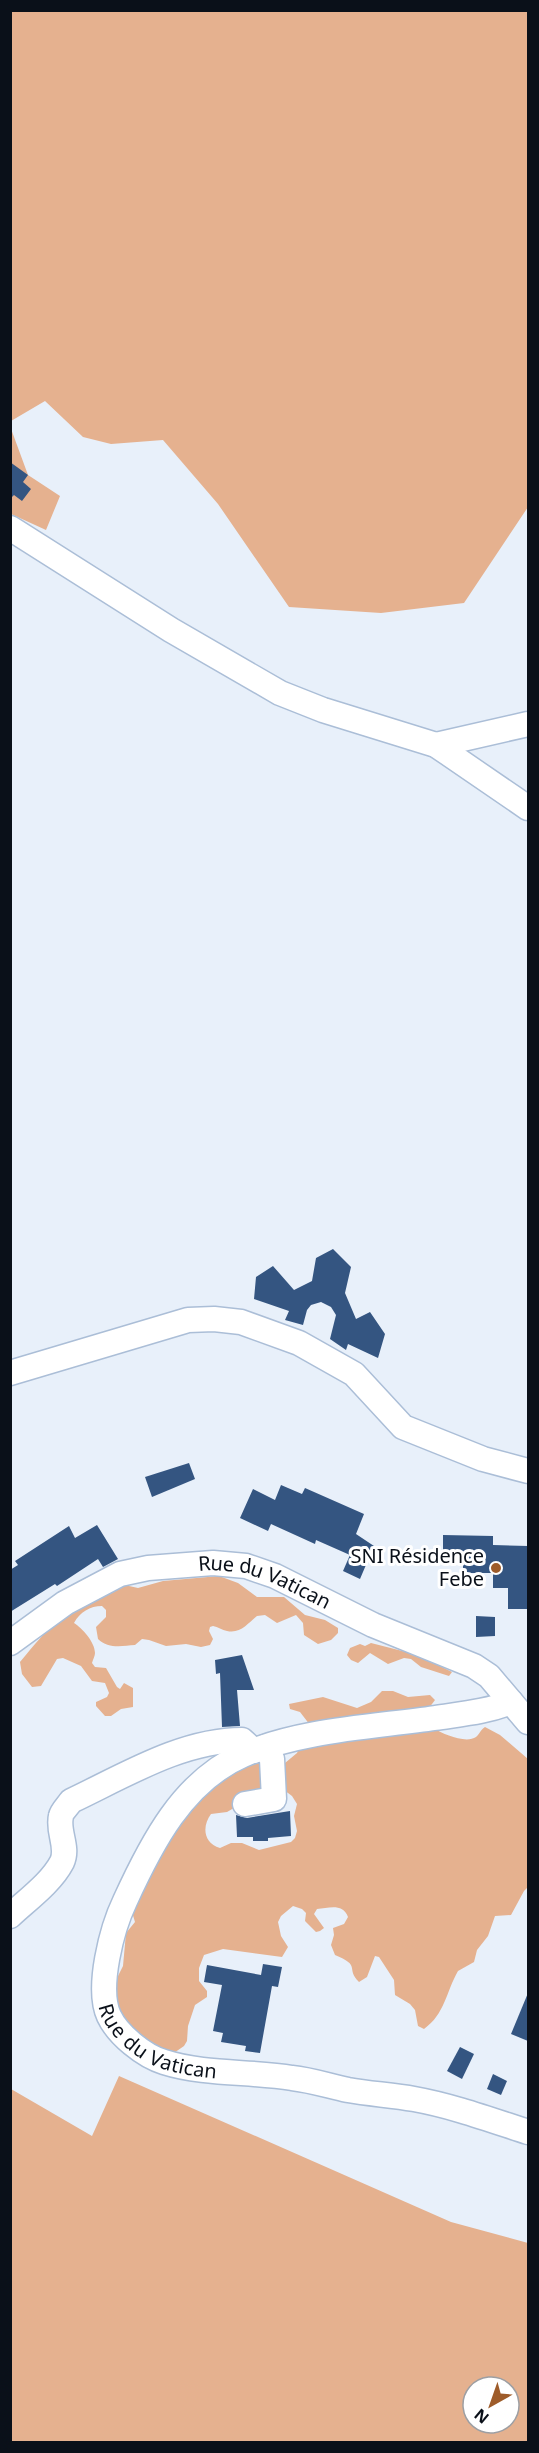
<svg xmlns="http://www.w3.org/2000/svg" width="539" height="2453" font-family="'Noto Sans',sans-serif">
<rect width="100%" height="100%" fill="#e8f0fa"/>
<g fill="#e5b18f" fill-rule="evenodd">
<path d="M10 11H528V507L464 603 381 613 289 607 218 504 163 440 111 444 83 437 45 401 11 421Z"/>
<path d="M10 426 28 475 60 496 46 530 11 514Z"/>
<path d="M219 1576 238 1583 257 1597H284L305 1615 325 1620 338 1628V1633L331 1640 318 1644 304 1635 303 1623 296 1615 277 1623 265 1615 257 1616C248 1623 241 1634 227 1631 222 1630 218 1627 213 1626L210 1627 209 1631 213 1639 210 1645 201 1647 186 1644 166 1646 149 1640 142 1639 135 1645C122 1646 108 1649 98 1639L96 1627 106 1617V1610L102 1606C90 1606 80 1612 74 1623 82 1628 95 1642 95 1653 95 1656 93 1659 92 1663L95 1667 106 1668 117 1687 120 1689 124 1683 133 1688V1707L121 1709 111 1716H105L96 1706V1702L107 1697 109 1693 105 1683 92 1681 81 1666 63 1658 57 1659 41 1686 32 1687 22 1674 20 1662C34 1645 48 1628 65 1614 75 1606 90 1604 101 1598 107 1594 113 1588 120 1584L138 1588 163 1581Z"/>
<path d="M371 1643 418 1655 452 1672 449 1676 421 1667 411 1659 404 1658 388 1664 370 1653 358 1663 351 1660 347 1655 350 1648 360 1644 365 1646Z"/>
<path d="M382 1691H393L408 1697 430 1695 435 1700 429 1708 435 1729C443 1734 466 1744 476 1737 480 1734 480 1730 485 1727L500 1735 528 1759V1887L524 1891 511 1915 495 1916 488 1936 477 1950 474 1962 458 1971C446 1992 445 2014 424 2029L418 2026 415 2010 410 2004 395 1995 394 1980 379 1957 375 1956 367 1977 359 1982C345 1968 362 1966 335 1955L331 1945 334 1935 333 1928 344 1924 348 1917C343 1903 329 1908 317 1909L314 1914 324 1928 320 1931 316 1932 305 1921 306 1913 302 1909 293 1906 281 1916 278 1922 281 1936 288 1947 282 1957 223 1949 204 1955 199 1968V1981L207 1991V1997L195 2005 188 2026 187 2041 184 2046 171 2055 163 2054 119 2018 113 1986 123 1966 126 1933 135 1922 132 1912 146 1887V1879L164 1813 260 1758 265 1790 227 1812 211 1814C202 1826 203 1843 220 1848L231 1843H242L259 1850 291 1842 295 1838 297 1831 294 1816 297 1804 292 1796 284 1790 281 1782 285 1763 297 1753 310 1725 300 1712 290 1709 289 1704 323 1697 357 1708 371 1702Z"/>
<path d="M119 2076 451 2222 528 2243V2442H11V2089L92 2136ZM473 2387H509V2423H473Z"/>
</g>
<g fill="#345581">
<path d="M10 462 28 475 23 482 31 489 22 501 14 495 10 499Z"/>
<path d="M333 1249 351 1267 345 1293 356 1319 370 1312 385 1334 378 1358 348 1344 346 1350 330 1339 336 1315 331 1307 321 1302 311 1305 307 1310 303 1325 285 1320 289 1311 254 1299 256 1277 273 1266 294 1290 312 1281 316 1258Z"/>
<path d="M189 1463 195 1479 152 1497 145 1477Z"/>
<path d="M281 1485 302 1494 305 1488 364 1514 356 1534 374 1546 360 1579 343 1571 350 1555 316 1540 315 1544 271 1524 268 1531 240 1518 253 1489 275 1500Z"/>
<path d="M97 1525 118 1559 103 1567 98 1559 57 1586 55 1584 10 1612V1570L18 1565 15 1561 69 1526 75 1538Z"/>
<path d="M443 1535 493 1536V1545L528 1546V1609H508V1588H493V1573H463V1563H443Z"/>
<path d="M476 1616 495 1617V1636L476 1637Z"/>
<path d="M242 1655 254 1690H237L240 1726 222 1727 220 1673 216 1674 215 1660Z"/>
<path d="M290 1811 291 1836 268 1838V1841H253V1837H237L236 1815 247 1818Z"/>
<path d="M263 1964 282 1967 278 1987 272 1986 260 2053 245 2051 246 2046 221 2042 223 2033 213 2031 222 1985 204 1982 207 1965 261 1975Z"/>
<path d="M528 1993V2041L511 2034Z"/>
<path d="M460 2047 474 2054 462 2079 447 2071Z"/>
<path d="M493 2074 507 2081 501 2095 487 2089Z"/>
</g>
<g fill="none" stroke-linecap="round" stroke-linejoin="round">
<g stroke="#abbed7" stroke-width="27">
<g id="minor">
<path d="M10 528 171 630 280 693 323 710 436 745 528 808"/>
<path d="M436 745 528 724"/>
<path d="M10 1373 188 1320 214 1319 241 1322 299 1343 354 1374 403 1427 483 1459 528 1471"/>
<path id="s1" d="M10 1643 65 1603 120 1574 148 1568 213 1563 246 1566 275 1576 373 1625 474 1666 489 1676 528 1722"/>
<path id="s2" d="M511 1702C487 1712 461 1714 435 1718 373 1727 300 1730 243 1755 183 1781 151 1844 125 1901 112 1928 96 1988 109 2016 118 2035 144 2056 164 2062 205 2075 250 2071 292 2078 311 2080 329 2086 348 2090 370 2094 392 2095 414 2099 453 2106 491 2120 528 2132"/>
<path d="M245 1804 274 1799 272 1759 265 1747"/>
<path d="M10 1916C27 1900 51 1883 62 1862 69 1847 57 1832 61 1816 62 1811 68 1806 71 1801 124 1776 182 1740 242 1740L254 1751"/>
</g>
</g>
<use href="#minor" stroke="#fff" stroke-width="24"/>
</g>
<circle fill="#9e5c2a" stroke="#fff" stroke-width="2" cx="496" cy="1568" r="6"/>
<g text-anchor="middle" stroke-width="6" stroke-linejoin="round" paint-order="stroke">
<g font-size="20" fill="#0a1019" stroke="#fff" text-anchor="end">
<text x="484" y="1563">SNI Résidence<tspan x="484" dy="23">Febe</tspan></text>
</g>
<g font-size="20" fill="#0a1019" stroke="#fff">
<text dy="7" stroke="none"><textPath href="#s1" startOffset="279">Rue du Vatican</textPath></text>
<text dy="7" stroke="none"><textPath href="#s2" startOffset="642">Rue du Vatican</textPath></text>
</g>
</g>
<rect width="539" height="2453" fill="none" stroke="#0a1019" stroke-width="24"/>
<g transform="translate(491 2405) rotate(220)"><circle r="28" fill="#ffffff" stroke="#9d9fa3" stroke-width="1.5"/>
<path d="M0-4.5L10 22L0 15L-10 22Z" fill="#9e5c2a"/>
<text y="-9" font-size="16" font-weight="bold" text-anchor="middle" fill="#0a1019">N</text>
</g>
</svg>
